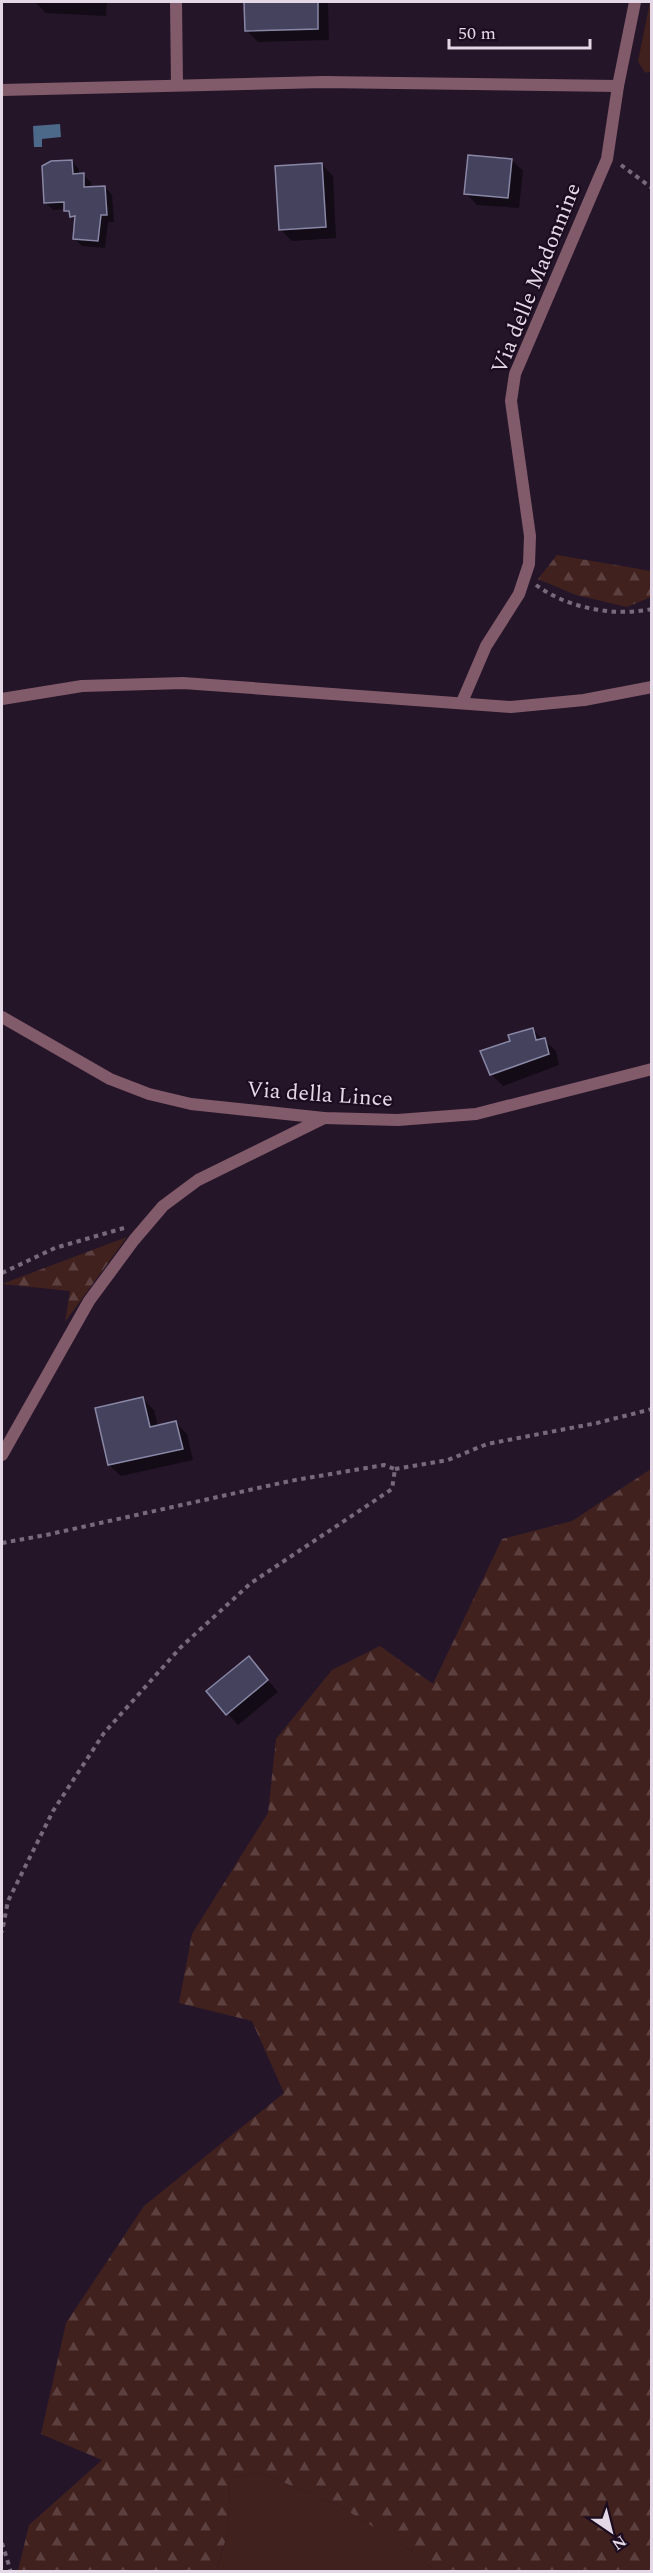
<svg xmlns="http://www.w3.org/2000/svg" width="653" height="2573" font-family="Spectral,serif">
<defs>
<pattern id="forest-firs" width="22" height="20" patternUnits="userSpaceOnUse" patternTransform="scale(1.5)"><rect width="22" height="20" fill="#40211e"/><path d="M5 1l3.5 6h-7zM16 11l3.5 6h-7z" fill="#5b403f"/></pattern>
</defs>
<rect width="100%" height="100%" fill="#251529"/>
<g fill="#40211e">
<path d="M650 2 651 71 645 73 638 61Z"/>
<path d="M258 2472 336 2504 406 2547 436 2571 216 2572 228 2532 230 2478Z"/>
</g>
<g fill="url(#forest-firs)">
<path d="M557 555 651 571V597L627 607 576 595 538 579Z"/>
<path d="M127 1237 65 1322 70 1291 2 1284Z"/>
<path d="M651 1469V2571H436L406 2547 336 2504 258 2472 230 2478 228 2532 216 2571H18L29 2525 102 2460 41 2434 66 2323 144 2206 284 2093 252 2021 179 2003 192 1934 268 1813 276 1739 332 1670 380 1646 433 1684 502 1539 572 1521Z"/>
</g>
<path fill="#4d698a" d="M60 124 61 137 42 139V147H34L33 126Z"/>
<g fill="#0007">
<path d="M35 2H107L106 16 46 13Z"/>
<path d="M246 2H328L329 40 258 42 246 30Z"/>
<path d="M512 160 523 171 519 208 477 205 466 193Z"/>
<path d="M71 161 79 169V175H83L91 182V188L105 187 112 195 114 222H108L105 248 82 246 74 238 76 220 66 209 53 210 46 203Z"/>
<path d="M322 165 333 176 336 238 292 241 280 229Z"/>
<path d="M533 1030 556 1051 559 1065 503 1086 491 1074 512 1042Z"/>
<path d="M143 1399 154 1410 158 1426 176 1423 187 1434 193 1460 121 1476 109 1465Z"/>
<path d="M249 1658 278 1692 238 1725 227 1713Z"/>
</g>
<g fill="#44425d" stroke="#8887a5" stroke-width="1.5">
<path d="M244 2H318V29L245 31Z"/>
<path d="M468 155 512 159 508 198 464 194Z"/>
<path d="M72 160 73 174 84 173V187L105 186 107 215H101L98 241 73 239 75 216 70 217 69 211H64V202L44 203 42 166 51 161Z"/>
<path d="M322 163 326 227 279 230 275 166Z"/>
<path d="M533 1028 536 1040 545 1038 549 1054 490 1075 480 1051 510 1041 508 1035Z"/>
<path d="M143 1397 150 1427 176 1421 183 1449 108 1465 95 1408Z"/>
<path d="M249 1656 268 1680 226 1715 206 1691Z"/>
</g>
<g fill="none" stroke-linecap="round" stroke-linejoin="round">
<g stroke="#78697b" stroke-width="4" stroke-dasharray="4.5 4.5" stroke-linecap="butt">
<path d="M621 165 652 188"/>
<path d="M536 585C567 608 614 617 652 609"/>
<path d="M2 1273 55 1248 124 1228"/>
<path d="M395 1469 448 1460 487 1444 597 1423 652 1409"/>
<path d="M2 1543 46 1535 290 1481 384 1465 395 1469 392 1489 251 1583 181 1647 104 1733 53 1811 8 1901 2 1932"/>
<path d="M2 2543 11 2572"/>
</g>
<g stroke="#825b6b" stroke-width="12">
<path d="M176 2 177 85"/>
<path d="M2 90 323 82 618 86"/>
<path d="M462 702 486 646 519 594 529 564 530 536 511 401 515 374 607 159 618 86 635 2"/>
<path d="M2 1455 89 1301 134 1240 163 1206 198 1180 324 1118"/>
</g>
<g stroke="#825b6b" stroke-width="12">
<path d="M2 699 82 686 183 683 511 707 584 700 652 687"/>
<path d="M2 1017 110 1079 149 1094 191 1104 324 1118 398 1120 476 1114 652 1069"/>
</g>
</g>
<g text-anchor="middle" stroke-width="4.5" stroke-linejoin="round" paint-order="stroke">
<g font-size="22" fill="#e4d8e6" stroke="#1c0c1f">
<text transform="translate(535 278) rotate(-68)" y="8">Via delle Madonnine</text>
<text transform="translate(320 1093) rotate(4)" y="8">Via della Lince</text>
</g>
</g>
<rect width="653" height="2573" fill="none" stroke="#e4d8e6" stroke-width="6"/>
<g transform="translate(611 2531) rotate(145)" stroke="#1c0c1f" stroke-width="4.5" paint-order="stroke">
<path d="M0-4.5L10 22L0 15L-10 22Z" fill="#e4d8e6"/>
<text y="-9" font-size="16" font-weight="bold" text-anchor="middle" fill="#e4d8e6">N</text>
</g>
<path d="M449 39v9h141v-9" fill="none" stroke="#e4d8e6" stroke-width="3"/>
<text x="458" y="39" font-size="18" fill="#e4d8e6" stroke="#1c0c1f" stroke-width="4.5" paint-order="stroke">50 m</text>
</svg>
